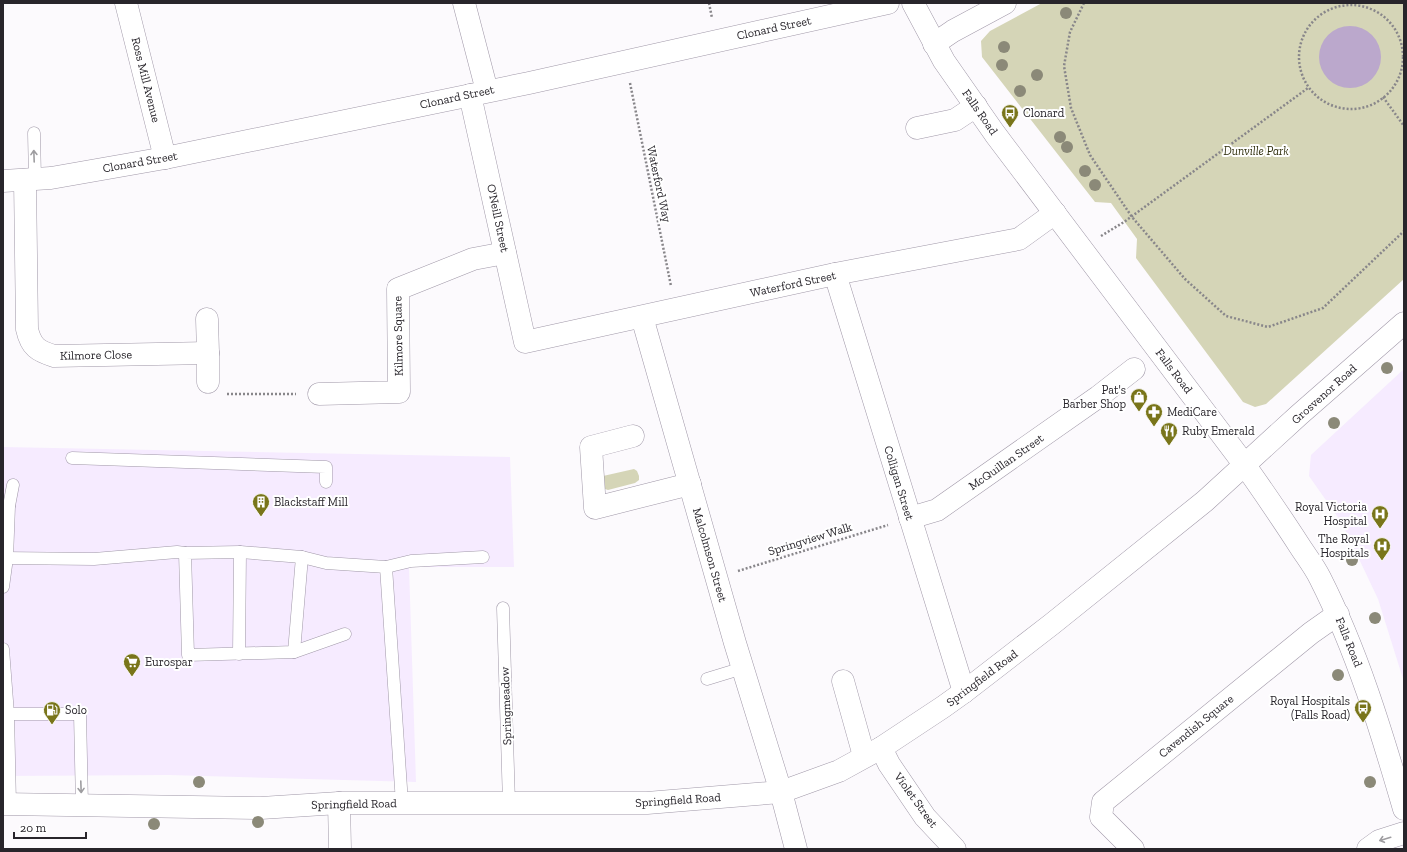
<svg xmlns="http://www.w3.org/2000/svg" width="1407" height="852" font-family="'Zilla Slab',serif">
<rect width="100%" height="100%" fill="#fcfafd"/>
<g fill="#f6ebff">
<path d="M1404 369V682L1378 599 1342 523 1309 476 1311 455Z"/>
<path d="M3 447 510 457 514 567H409L416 782 169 775 3 776Z"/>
</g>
<g fill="#d5d5b7">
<path d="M1042 3H1404V279L1266 404 1255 407 1243 402 1136 258 1137 239 1111 203 1095 202 982 57 981 41 990 31Z"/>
<path d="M634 469 637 471 639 476V480L635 483 608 490 602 488 603 476Z"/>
</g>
<circle fill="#bba8cc" cx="1350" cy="57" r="31"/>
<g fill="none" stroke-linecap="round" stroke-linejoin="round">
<g stroke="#a098a8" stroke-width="13">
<g id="lane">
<path d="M34 133 35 179"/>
<path d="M72 458 326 467V482"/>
<path d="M3 506H9L7 558 3 587"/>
<path d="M9 506 13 485"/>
<path d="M3 558 94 559 177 552 185 553"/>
<path d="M386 567 411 561 483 557"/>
<path d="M503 608 509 803"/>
<path d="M345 634 294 652 188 655 185 553 240 552 302 557 326 563 386 567 402 803"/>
<path d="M3 649 8 714 10 804"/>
<path d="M294 652 302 557"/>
<path d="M239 654 240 552"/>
<path d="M707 679 743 668"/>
<path d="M8 714H80L82 805"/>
</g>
</g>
<g stroke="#a098a8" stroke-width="23">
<g id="street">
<path d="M126 3 165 158"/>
<path d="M464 3 487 91"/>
<path d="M934 44 953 31 1005 3"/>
<path d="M470 95 525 342 835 274 1019 239 1055 213"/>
<path d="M917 128 955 120 976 106"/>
<path d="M25 180 27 329C31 347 38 351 54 356L208 353V382"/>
<path d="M3 181 51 178 165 158 529 83 888 3"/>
<path d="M835 274 964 692"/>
<path d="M642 317 735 643 781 792 796 849"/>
<path d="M207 319 208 353"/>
<path d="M319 394 399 392 398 289 473 259 505 253"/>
<path d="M633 436 591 447 595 508 690 484"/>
<path d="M910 518 937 510 1098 397 1134 369"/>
<path d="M843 681 864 756"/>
<path d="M881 748 889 764 925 817 955 849"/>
<path d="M339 803 340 849"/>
<path d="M1133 849 1101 817 1103 802 1311 633 1338 614"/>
<path d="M1368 849 1379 841 1404 833"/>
</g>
</g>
<g stroke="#a098a8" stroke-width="23">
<path id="secondary" d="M3 804 261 808 339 803H647L781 792 839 771 881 748 943 707 964 692 1052 624 1205 501 1299 415 1404 323"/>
</g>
<g stroke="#a098a8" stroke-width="23">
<path id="primary" d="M913 3 944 61 995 134 1244 464C1263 491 1281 517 1299 545 1306 556 1314 566 1320 578 1357 651 1381 730 1404 809"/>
</g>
<g stroke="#88868a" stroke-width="2.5" stroke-dasharray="2 2" stroke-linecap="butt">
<path d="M709 3 712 18"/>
<path d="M1084 3 1070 32 1064 66 1071 108 1090 155 1132 217 1185 279 1226 316 1268 327 1323 308 1404 231"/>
<circle cx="1351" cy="57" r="52"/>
<path d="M630 83 671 286"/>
<path d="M1383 97 1404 126"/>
<path d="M1101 236 1124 222 1308 88"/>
<path d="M227 394H296"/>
<path d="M738 571 888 525"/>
</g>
<use href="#lane" stroke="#fff" stroke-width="12"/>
<use href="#street" stroke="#fff" stroke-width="22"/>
<use href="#secondary" stroke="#fff" stroke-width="22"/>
<use href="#primary" stroke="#fff" stroke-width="22"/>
</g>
<g fill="#8b8978">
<circle cx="1066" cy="13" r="6"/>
<circle cx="1004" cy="47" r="6"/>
<circle cx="1002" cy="65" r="6"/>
<circle cx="1037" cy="75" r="6"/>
<circle cx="1020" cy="91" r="6"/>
<circle cx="1060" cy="137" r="6"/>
<circle cx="1067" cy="147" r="6"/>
<circle cx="1085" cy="171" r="6"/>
<circle cx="1095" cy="185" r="6"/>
<circle cx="1387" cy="368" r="6"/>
<circle cx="1334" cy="423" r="6"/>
<circle cx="1352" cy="560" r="6"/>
<circle cx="1375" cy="618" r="6"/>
<circle cx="1338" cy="675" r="6"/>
<circle cx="199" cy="782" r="6"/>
<circle cx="1370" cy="782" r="6"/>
<circle cx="258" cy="822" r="6"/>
<circle cx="154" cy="824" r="6"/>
</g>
<defs><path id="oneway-shaft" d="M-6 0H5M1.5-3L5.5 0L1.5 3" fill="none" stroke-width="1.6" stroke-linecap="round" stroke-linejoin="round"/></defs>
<g stroke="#9e9da0">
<use href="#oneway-shaft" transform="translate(34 156) rotate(-92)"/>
<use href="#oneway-shaft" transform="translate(81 787) rotate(88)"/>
<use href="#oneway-shaft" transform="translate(1385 839) rotate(163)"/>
</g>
<defs>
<g id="bus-pin" transform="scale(0.9)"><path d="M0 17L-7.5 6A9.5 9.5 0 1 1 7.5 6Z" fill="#79751a" stroke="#fff"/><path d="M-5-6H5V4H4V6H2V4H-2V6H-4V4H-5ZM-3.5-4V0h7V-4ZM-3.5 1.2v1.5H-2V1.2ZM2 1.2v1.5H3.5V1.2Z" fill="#fff"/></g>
<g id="shop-pin" transform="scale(0.9)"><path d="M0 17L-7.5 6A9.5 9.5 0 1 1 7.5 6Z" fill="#79751a" stroke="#fff"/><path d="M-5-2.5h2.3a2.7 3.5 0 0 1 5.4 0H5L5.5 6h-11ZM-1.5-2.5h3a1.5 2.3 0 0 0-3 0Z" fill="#fff"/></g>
<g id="pharmacy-pin" transform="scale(0.9)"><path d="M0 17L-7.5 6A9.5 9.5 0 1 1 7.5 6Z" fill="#79751a" stroke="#fff"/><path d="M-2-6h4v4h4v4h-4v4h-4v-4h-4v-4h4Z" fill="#fff"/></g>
<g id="restaurant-pin" transform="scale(0.9)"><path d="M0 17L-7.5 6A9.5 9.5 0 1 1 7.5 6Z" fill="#79751a" stroke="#fff"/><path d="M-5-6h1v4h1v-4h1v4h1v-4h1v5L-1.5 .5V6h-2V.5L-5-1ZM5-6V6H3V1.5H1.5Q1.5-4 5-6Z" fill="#fff"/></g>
<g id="building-pin" transform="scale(0.9)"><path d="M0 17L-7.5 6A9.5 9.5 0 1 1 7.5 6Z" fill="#79751a" stroke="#fff"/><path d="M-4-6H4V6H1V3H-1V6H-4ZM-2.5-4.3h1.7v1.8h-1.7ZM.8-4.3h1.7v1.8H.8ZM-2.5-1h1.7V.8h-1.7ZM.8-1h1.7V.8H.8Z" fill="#fff"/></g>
<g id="hospital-pin" transform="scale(0.9)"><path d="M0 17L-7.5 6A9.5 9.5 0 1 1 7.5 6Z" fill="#79751a" stroke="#fff"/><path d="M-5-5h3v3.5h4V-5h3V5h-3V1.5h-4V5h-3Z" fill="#fff"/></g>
<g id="supermarket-pin" transform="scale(0.9)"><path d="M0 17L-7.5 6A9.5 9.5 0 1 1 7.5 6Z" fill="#79751a" stroke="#fff"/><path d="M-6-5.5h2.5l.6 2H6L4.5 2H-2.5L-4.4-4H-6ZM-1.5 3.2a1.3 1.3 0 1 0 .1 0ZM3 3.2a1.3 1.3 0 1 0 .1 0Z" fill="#fff"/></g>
<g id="fuel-pin" transform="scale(0.9)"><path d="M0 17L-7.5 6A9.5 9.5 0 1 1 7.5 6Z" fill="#79751a" stroke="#fff"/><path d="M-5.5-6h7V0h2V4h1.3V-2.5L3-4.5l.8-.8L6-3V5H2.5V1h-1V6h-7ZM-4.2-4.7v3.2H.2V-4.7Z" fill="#fff"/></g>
</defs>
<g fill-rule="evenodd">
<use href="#bus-pin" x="1010" y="113"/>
<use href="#shop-pin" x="1139" y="397"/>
<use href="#pharmacy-pin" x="1154" y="412"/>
<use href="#restaurant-pin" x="1169" y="431"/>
<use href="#building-pin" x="261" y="502"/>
<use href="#hospital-pin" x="1380" y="514"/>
<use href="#hospital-pin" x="1382" y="546"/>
<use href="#supermarket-pin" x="132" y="662"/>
<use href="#bus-pin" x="1363" y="708"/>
<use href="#fuel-pin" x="52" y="710"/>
</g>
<g text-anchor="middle" stroke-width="4" stroke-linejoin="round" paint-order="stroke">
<g font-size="12" fill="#28252b" stroke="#fff">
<text transform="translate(774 28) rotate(-12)" y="4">Clonard Street</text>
<text transform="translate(146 80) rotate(76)" y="4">Ross Mill Avenue</text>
<text transform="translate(457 97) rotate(-12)" y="4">Clonard Street</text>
<text transform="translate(980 112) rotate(55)" y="4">Falls Road</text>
<text transform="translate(140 162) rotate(-10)" y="4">Clonard Street</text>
<text transform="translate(659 184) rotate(78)" y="4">Waterford Way</text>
<text transform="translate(498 218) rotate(78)" y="4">O'Neill Street</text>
<text transform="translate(793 284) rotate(-12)" y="4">Waterford Street</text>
<text transform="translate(398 336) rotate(-91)" y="4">Kilmore Square</text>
<text transform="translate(96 355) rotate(-1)" y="4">Kilmore Close</text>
<text transform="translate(1174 371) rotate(53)" y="4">Falls Road</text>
<text transform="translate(1324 394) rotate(-42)" y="4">Grosvenor Road</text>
<text transform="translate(1006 462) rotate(-35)" y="4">McQuillan Street</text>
<text transform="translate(899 483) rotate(73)" y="4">Colligan Street</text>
<text transform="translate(810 539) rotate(-17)" y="4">Springview Walk</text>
<text transform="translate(710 555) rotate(74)" y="4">Malcolmson Street</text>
<text transform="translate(1349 642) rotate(68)" y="4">Falls Road</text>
<text transform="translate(982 678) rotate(-37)" y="4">Springfield Road</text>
<text transform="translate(506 706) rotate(-92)" y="4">Springmeadow</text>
<text transform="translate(1196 726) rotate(-39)" y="4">Cavendish Square</text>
<text transform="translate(678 800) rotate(-4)" y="4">Springfield Road</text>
<text transform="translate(916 800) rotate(54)" y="4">Violet Street</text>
<text transform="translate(354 804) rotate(-1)" y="4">Springfield Road</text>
</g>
<g font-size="12" fill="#28252b" stroke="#fff" text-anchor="start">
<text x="1023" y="117">Clonard</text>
<text x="1126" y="394" text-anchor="end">Pat's<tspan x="1126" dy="14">Barber Shop</tspan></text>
<text x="1167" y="416">MediCare</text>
<text x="1182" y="435">Ruby Emerald</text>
<text x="274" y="506">Blackstaff Mill</text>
<text x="1367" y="511" text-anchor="end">Royal Victoria<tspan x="1367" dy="14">Hospital</tspan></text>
<text x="1369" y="543" text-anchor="end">The Royal<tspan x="1369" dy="14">Hospitals</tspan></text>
<text x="145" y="666">Eurospar</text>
<text x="1350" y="705" text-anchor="end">Royal Hospitals<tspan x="1350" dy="14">(Falls Road)</tspan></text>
<text x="65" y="714">Solo</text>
</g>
<g font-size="12" font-style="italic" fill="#2e2d0b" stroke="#fff">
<text x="1256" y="155">Dunville Park</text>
</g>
</g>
<rect width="1407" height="852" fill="none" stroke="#28252b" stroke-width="8"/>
<path d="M14 832v6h72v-6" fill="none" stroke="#28252b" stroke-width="2"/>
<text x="20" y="832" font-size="12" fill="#28252b" stroke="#ffffff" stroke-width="3" paint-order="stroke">20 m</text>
</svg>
